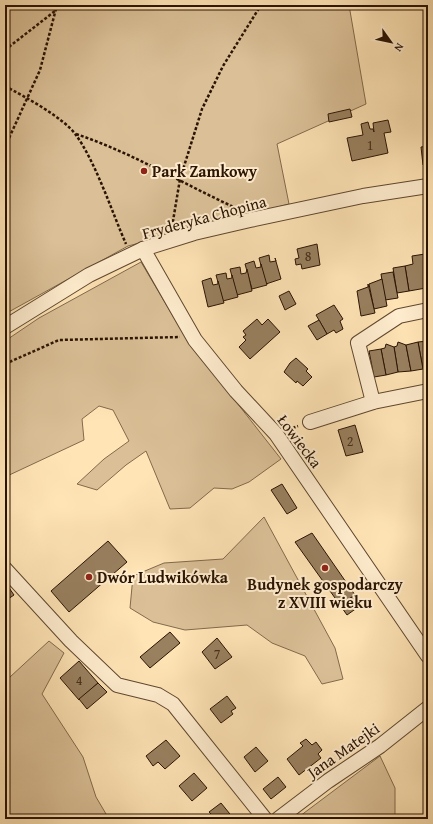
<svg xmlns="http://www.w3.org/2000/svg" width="433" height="824" font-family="'Gentium Book Plus',serif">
<rect width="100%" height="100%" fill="#ffe4b5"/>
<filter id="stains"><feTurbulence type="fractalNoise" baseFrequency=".005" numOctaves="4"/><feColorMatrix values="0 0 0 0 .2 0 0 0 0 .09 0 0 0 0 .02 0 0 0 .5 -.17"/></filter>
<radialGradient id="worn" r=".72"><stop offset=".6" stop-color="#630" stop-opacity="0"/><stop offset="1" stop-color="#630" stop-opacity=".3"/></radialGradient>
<g fill="#dbc097" stroke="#826a4c">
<path d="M5 5H349L366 104 277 144 289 204 128 246 5 314Z"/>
<path d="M141 262 186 338 281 459 249 482 232 489 214 488 190 508 170 509 146 451 126 465 97 490 77 484 104 459 129 441 113 410 99 406 82 419 84 440 5 477V341L39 318Z"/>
<path d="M264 517 335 648 343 679 322 684 305 656 272 643 247 625 185 630 153 622 130 608 133 576 164 563 223 559Z"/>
<path d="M49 641 64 653 42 694 83 757 96 797 109 819H5V679L10 677Z"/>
<path d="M380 756 395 788V819H296Z"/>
</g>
<g fill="#99805f" stroke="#2a1302">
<path d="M350 109 352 117 329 122 328 114Z"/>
<path d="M388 120 391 132 384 133 388 153 352 161 347 138 363 135 361 124 368 122 370 129H373L374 132 373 123Z"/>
<path d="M428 146V164L423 165 421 147Z"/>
<path d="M317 244 320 265 302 269 301 264 296 265 295 259 299 258 297 249Z"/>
<path d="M428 247V281H425L426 288 409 291 405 266 413 264 412 256 425 254 424 248Z"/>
<path d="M269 255 270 262 276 261 275 258 281 279 266 284 259 258Z"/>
<path d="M254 261 256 268 261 267V264L267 285 252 289 245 264Z"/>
<path d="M405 266 409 291 397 293 393 268Z"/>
<path d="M240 267 241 274 246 273 247 269 252 291 237 295 230 269Z"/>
<path d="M393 272 398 298 385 300 381 274Z"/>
<path d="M226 273 227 279 232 278V275L238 297 223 301 216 275Z"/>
<path d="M211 278 213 285 218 284V281L224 303 208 307 202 281Z"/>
<path d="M382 279 387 306 374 309 369 284Z"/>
<path d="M368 284 375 313 361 316 357 291 368 287Z"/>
<path d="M289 291 296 304 285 310 279 296Z"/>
<path d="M334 305 343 319 340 321 343 329 336 333 334 330 327 334 316 315Z"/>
<path d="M257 319 262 325 268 319 280 332 250 359 239 347 246 340 243 337 246 335 243 331Z"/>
<path d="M319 320 327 334 317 340 308 326Z"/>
<path d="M428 341V368L423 369 418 342Z"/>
<path d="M398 342 406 345 411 371 398 372 394 347 397 346Z"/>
<path d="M418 342 423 369 411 371 406 345Z"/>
<path d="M386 344 394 347 398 372 386 375 381 349 385 348Z"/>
<path d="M381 349 386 375 374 377 369 351Z"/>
<path d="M296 358 308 369 306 371 312 377 303 386 297 381 296 383 284 372 290 363Z"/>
<path d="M355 425 363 452 346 456 338 430Z"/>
<path d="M282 484 297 508 287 514 271 490Z"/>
<path d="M312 533 355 595 340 605 295 542Z"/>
<path d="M108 541 127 562 69 612 51 591Z"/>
<path d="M5 582 14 595 5 601Z"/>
<path d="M355 595 361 605 347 615 340 605Z"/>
<path d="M170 632 180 643 150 668 140 657Z"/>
<path d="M217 638 232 657 215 669 202 652Z"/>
<path d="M79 661 98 683 79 700 60 678Z"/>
<path d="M98 683 107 692 87 709 79 699Z"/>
<path d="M227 696 236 708 231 711 233 714 221 723 210 709Z"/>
<path d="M306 739 312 745 316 742 322 750 318 754 321 758 299 775 287 759 303 746 300 743Z"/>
<path d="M166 740 180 756 165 769 158 762 153 766 146 756Z"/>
<path d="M256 747 268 761 255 772 244 757Z"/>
<path d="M194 773 207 788 192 801 179 786Z"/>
<path d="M278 777 286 787 271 799 263 789Z"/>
<path d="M221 803 234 819H204L211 814 209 812Z"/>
</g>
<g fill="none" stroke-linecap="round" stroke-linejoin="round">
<g stroke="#5f472f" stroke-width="16">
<g id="minor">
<path d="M143 249 195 340 236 391 276 434 428 656"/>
<path d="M5 327 89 275 143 249 194 233 250 220 363 196 428 186"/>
<path d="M373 402 358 343 399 316 428 310"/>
<path d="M310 422 373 402 428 391"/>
<path d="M5 569 71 641 117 685 158 695 173 704 265 819"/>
<path d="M278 819 328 781 380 746 428 708"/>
</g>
</g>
<g stroke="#2a1302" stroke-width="2.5" stroke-dasharray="3 2" stroke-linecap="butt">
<path d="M5 50 55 11"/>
<path d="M5 86C25 97 63 117 76 135 96 163 112 212 126 244"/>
<path d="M76 134C133 153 183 184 238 209"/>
<path d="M5 147 40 70 57 5"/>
<path d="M172 227 180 179 202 109 223 66 261 5"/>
<path d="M5 364 59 340 180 337"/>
<path d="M288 430 298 426"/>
</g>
<use href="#minor" stroke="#ffedcf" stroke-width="14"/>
</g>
<g fill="#8f2418" stroke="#ffedcf" stroke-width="1.5">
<circle cx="144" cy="171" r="4"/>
<circle cx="325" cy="568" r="4"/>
<circle cx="89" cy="577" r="4"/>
</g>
<g text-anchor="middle" stroke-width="4" stroke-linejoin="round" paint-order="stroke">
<g font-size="14" fill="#462e19">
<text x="370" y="150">1</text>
<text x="308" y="261">8</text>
<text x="350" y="446">2</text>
<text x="217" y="659">7</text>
<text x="79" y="685">4</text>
</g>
<g font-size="16" font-weight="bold" fill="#2a1302" stroke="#ffedcf" text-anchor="start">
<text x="152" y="177">Park Zamkowy</text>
<text x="97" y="583">Dwór Ludwikówka</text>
<text x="325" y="590" text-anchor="middle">Budynek gospodarczy<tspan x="325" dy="18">z XVIII wieku</tspan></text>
</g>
<g font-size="16" fill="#2a1302" stroke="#ffedcf">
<text transform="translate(204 217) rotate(-15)" y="6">Fryderyka Chopina</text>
<text transform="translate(300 441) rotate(53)" y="6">Łowiecka</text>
<text transform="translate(343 750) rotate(-35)" y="6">Jana Matejki</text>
</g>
</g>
<rect width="433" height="824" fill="none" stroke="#ffe4b5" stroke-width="20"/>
<rect x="6" y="6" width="421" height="812" fill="none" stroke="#2a1302" stroke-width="2"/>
<rect x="10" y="10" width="413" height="804" fill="none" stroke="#2a1302"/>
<g transform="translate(391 42) rotate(123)" stroke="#ffedcf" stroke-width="3" paint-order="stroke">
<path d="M0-3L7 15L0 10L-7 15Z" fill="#2a1302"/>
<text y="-6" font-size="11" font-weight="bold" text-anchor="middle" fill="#2a1302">N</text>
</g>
<rect width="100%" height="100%" filter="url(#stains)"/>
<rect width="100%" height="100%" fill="url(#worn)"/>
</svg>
